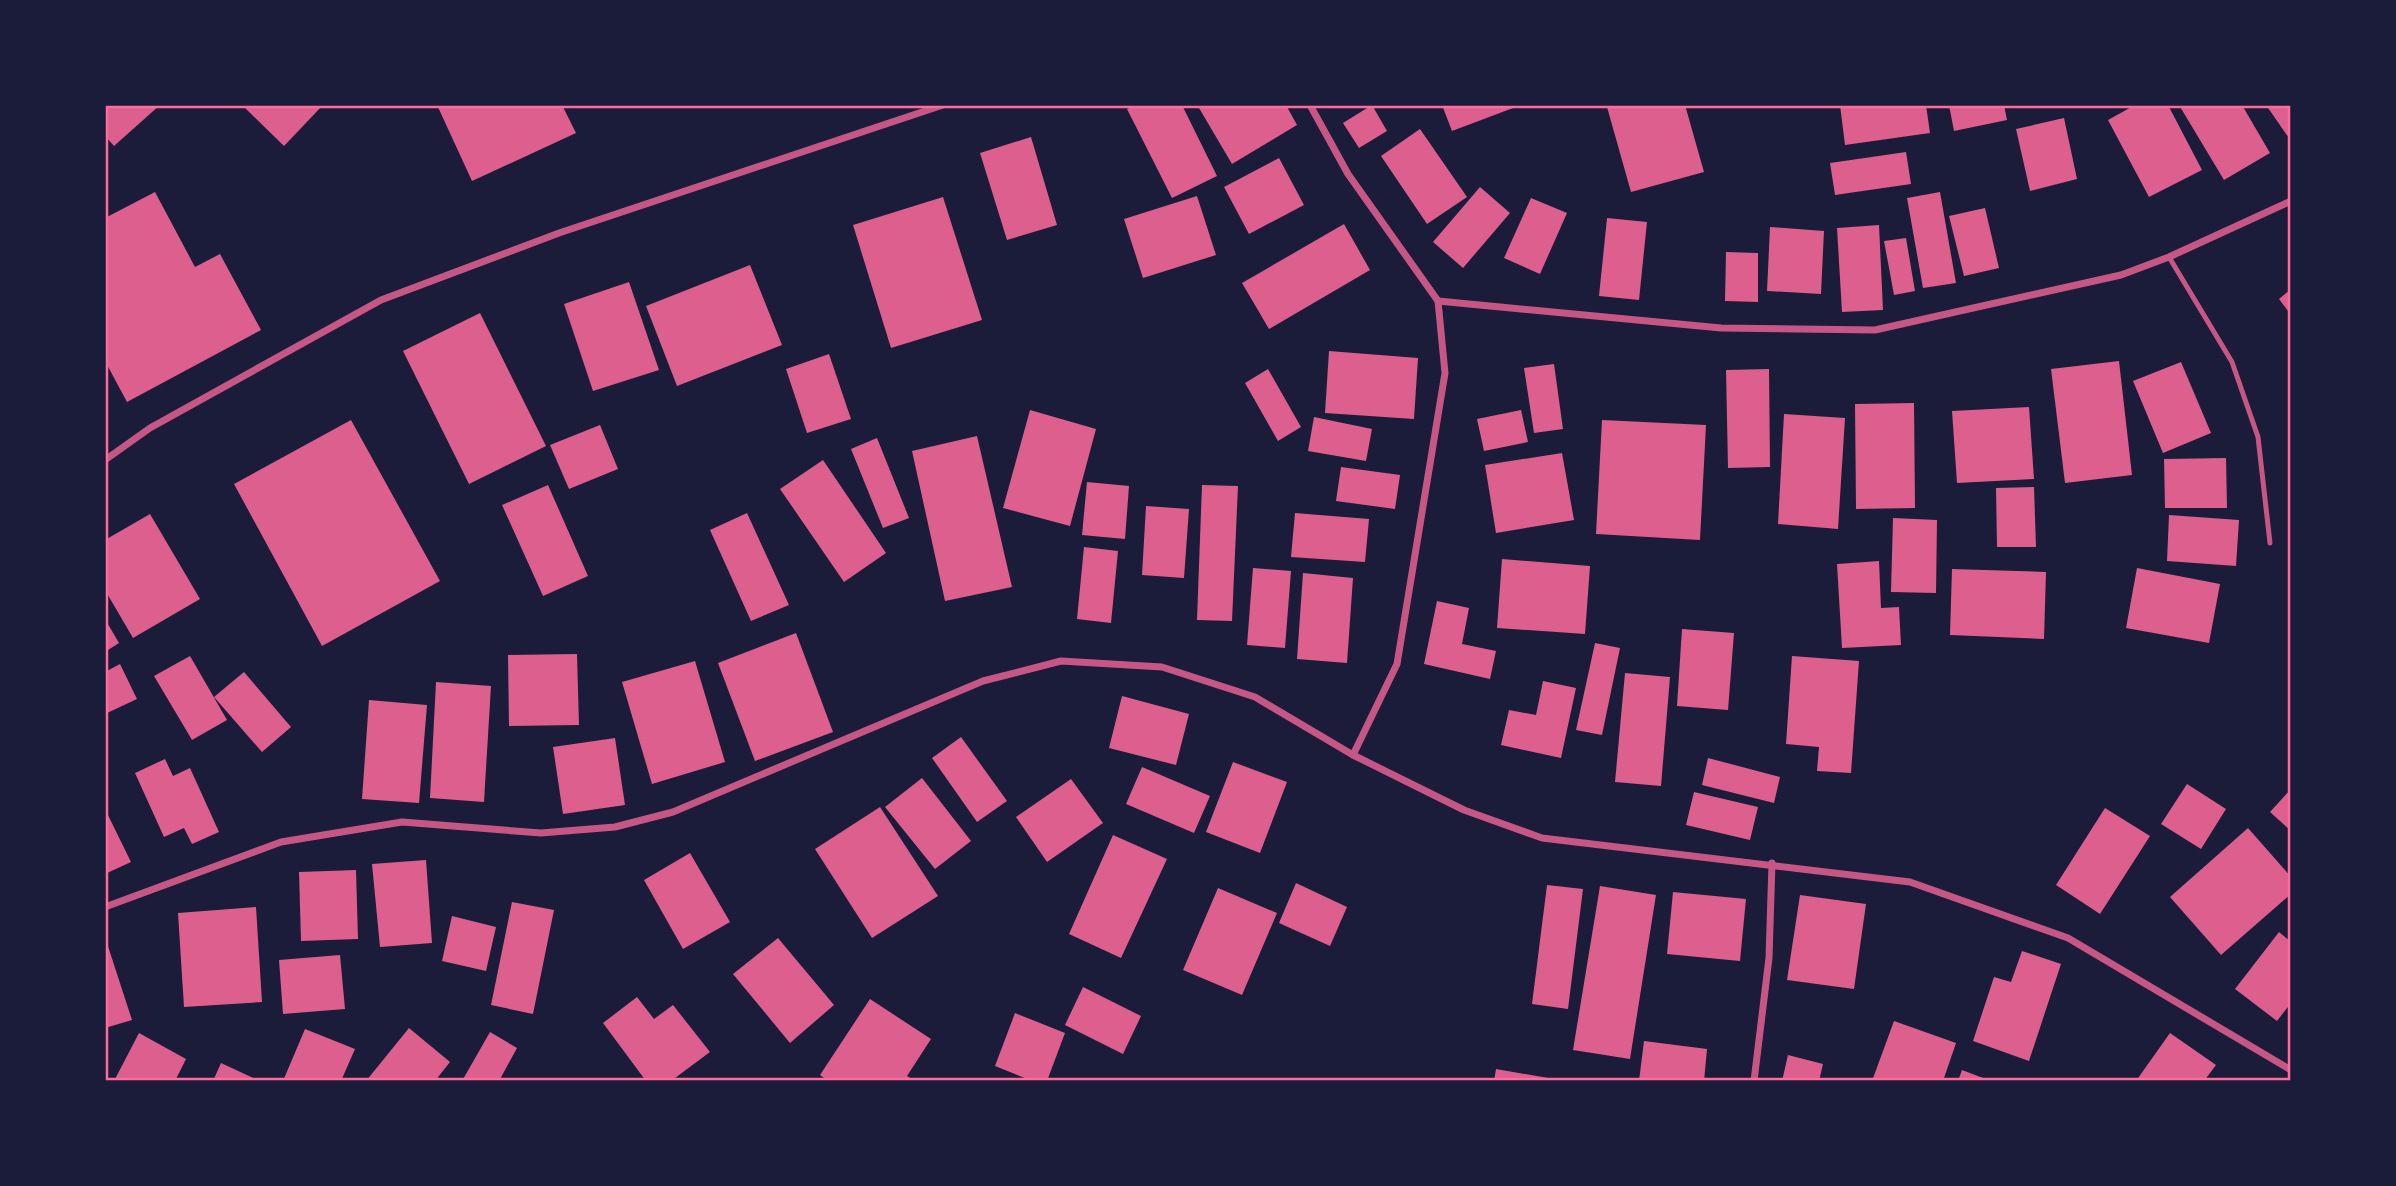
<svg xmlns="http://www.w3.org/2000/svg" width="2396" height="1186" font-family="'Open Sans',sans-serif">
<rect width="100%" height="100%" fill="#1b1b3a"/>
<g fill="#dd5f8e">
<path d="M105 105H160L114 146 105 136Z"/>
<path d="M242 105H323L284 146Z"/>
<path d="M437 105H562L576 133 472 181Z"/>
<path d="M1135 105H1182L1217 176 1172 198 1127 109Z"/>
<path d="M1205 105H1286L1297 125 1232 164 1199 108Z"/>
<path d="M1372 105 1387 131 1359 148 1343 123Z"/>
<path d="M1442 105H1521L1452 131Z"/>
<path d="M1615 105H1685L1704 172 1631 192 1607 107Z"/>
<path d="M1840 105H1926L1930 133 1845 145Z"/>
<path d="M1949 105H2004L2007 120 1954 131Z"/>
<path d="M2135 105H2168L2202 170 2149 197 2108 120Z"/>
<path d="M2179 105H2242L2270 153 2224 180Z"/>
<path d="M2266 105H2291V141Z"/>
<path d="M2064 118 2077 179 2030 191 2016 129Z"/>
<path d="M1420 129 1467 197 1427 224 1381 156Z"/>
<path d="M1031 137 1057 225 1007 240 980 153Z"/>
<path d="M1906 152 1911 184 1835 195 1830 163Z"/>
<path d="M1279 158 1304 205 1249 234 1224 187Z"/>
<path d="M1480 187 1510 213 1463 268 1433 242Z"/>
<path d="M155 192 195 267 220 254 261 330 127 402 105 361V218Z"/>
<path d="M1940 192 1956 283 1923 288 1907 198Z"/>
<path d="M1197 196 1216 255 1143 278 1124 219Z"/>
<path d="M943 197 982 320 891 348 853 225Z"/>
<path d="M1531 198 1567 213 1540 274 1504 258Z"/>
<path d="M1985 208 1999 268 1964 276 1949 216Z"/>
<path d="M1607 218 1647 222 1639 300 1599 296Z"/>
<path d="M1344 224 1370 270 1269 329 1242 283Z"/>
<path d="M1879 225 1883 310 1842 312 1837 228Z"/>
<path d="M1770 227 1824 231 1821 294 1767 291Z"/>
<path d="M1906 238 1915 291 1894 295 1884 241Z"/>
<path d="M1726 252 1758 253V302L1725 301Z"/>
<path d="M750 265 782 345 677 386 646 306Z"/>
<path d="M629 282 659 370 593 391 564 304Z"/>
<path d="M2291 289V315L2279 299Z"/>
<path d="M480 313 546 446 469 484 403 351Z"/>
<path d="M1329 351 1418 358 1414 419 1325 413Z"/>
<path d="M829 354 851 419 807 433 786 369Z"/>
<path d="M2119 361 2132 475 2065 483 2051 369Z"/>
<path d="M2181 362 2211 433 2163 453 2133 381Z"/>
<path d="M1554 364 1563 429 1534 433 1524 368Z"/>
<path d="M1268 369 1301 427 1278 441 1245 383Z"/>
<path d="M1769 369 1770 467 1728 468 1726 370Z"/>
<path d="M1914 403 1915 508 1856 509 1855 404Z"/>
<path d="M2029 407 2034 479 1957 483 1952 411Z"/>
<path d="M1030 410 1096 429 1070 526 1003 508Z"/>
<path d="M1521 410 1528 442 1484 451 1477 419Z"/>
<path d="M1784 414 1845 418 1838 529 1778 524Z"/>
<path d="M1314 417 1372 429 1366 461 1308 451Z"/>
<path d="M351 420 440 581 322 646 234 484Z"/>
<path d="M1602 420 1706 425 1700 540 1596 534Z"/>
<path d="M600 425 618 469 569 489 550 445Z"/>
<path d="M977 436 1012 587 945 601 912 451Z"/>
<path d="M877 438 909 518 883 528 851 449Z"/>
<path d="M1562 453 1574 520 1496 533 1485 465Z"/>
<path d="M2226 458 2227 508H2165L2164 459Z"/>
<path d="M823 460 886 553 844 582 780 489Z"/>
<path d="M1341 467 1400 475 1395 509 1336 501Z"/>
<path d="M1087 482 1129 486 1125 539 1082 535Z"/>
<path d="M548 485 588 576 543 596 502 505Z"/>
<path d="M1202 485 1238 486 1232 621 1197 620Z"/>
<path d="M2034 487 2036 547H1997L1996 488Z"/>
<path d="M1146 506 1189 509 1184 578 1142 575Z"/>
<path d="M747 513 789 605 751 621 710 530Z"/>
<path d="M1295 513 1369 519 1365 562 1291 557Z"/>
<path d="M150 514 200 599 133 638 105 590V540Z"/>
<path d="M2169 515 2239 520 2236 566 2167 561Z"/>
<path d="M1893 518 1937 520 1936 593 1891 592Z"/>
<path d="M1084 547 1118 551 1111 623 1077 619Z"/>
<path d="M1502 559 1590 566 1585 634 1497 628Z"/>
<path d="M1879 561 1881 608 1899 607 1901 645 1842 648 1837 564Z"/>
<path d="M1253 568 1291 571 1285 648 1247 645Z"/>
<path d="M2137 568 2220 584 2209 643 2126 628Z"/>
<path d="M1952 569 2046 572 2044 639 1950 635Z"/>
<path d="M1303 573 1353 578 1347 663 1297 659Z"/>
<path d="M1437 601 1469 608 1462 644 1496 651 1490 679 1424 664Z"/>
<path d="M105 619 119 643 105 652Z"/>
<path d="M1682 629 1734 633 1728 710 1677 706Z"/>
<path d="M796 633 833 732 755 761 718 663Z"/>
<path d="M1595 643 1620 648 1602 735 1576 730Z"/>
<path d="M577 654 579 725 509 726 508 655Z"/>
<path d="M190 656 227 720 192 740 154 676Z"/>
<path d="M1792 656 1859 661 1851 773 1817 771 1819 747 1786 744Z"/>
<path d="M695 661 725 762 652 784 622 682Z"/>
<path d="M120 664 137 699 105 714V672Z"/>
<path d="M244 672 291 727 262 752 214 697Z"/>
<path d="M1625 673 1670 677 1661 786 1615 782Z"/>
<path d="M1543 681 1576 688 1561 758 1501 745 1509 710 1536 715Z"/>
<path d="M436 682 491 686 484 802 430 798Z"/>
<path d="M1122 696 1189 714 1176 765 1109 748Z"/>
<path d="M369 700 427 705 419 803 362 799Z"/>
<path d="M961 737 1007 801 977 822 932 758Z"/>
<path d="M615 738 625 805 563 814 553 747Z"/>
<path d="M1708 758 1780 777 1774 803 1702 785Z"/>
<path d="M165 759 173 776 190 768 219 832 192 844 184 828 164 837 135 773Z"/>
<path d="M1233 762 1287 782 1260 853 1206 832Z"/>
<path d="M1142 767 1210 796 1194 833 1126 804Z"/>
<path d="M922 778 971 841 935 869 885 807Z"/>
<path d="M1071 779 1103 823 1047 862 1016 817Z"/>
<path d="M2187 784 2226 809 2201 849 2161 824Z"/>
<path d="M2291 789V831L2270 812Z"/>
<path d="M1694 792 1758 807 1750 840 1686 825Z"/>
<path d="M880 807 938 896 872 938 815 849Z"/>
<path d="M2105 808 2150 836 2100 914 2056 885Z"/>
<path d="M105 809 131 862 105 874Z"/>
<path d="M2248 828 2291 877V894L2221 955 2170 897Z"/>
<path d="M1113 835 1167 859 1121 958 1069 934Z"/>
<path d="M690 853 730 922 683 949 644 880Z"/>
<path d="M426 860 432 943 380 947 372 864Z"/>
<path d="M356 870 358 939 301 941 299 872Z"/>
<path d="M1296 883 1347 907 1330 946 1279 923Z"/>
<path d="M1547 885 1583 889 1568 1009 1532 1004Z"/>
<path d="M1600 886 1656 895 1630 1059 1573 1050Z"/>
<path d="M1218 888 1277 913 1242 995 1183 970Z"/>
<path d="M1673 892 1746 899 1740 961 1667 954Z"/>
<path d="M1800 895 1866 904 1854 989 1787 980Z"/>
<path d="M512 902 554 910 533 1014 491 1005Z"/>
<path d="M256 907 262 1002 184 1007 178 913Z"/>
<path d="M452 916 496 927 486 971 442 961Z"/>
<path d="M2279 932 2291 942V1003L2277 1021 2235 989Z"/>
<path d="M105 937 132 1020 105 1028Z"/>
<path d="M778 938 834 1005 790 1043 733 974Z"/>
<path d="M2022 951 2061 964 2029 1061 1973 1041 1994 977 2011 982Z"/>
<path d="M340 955 345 1009 283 1014 279 960Z"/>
<path d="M1083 987 1141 1016 1123 1054 1065 1025Z"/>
<path d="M637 997 654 1019 673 1005 710 1052 671 1081H646L603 1023Z"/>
<path d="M870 999 931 1039 907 1076 915 1081H828L820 1075Z"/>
<path d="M1015 1013 1065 1033 1047 1081H1032L995 1066Z"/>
<path d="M1894 1021 1956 1043 1943 1081H1872Z"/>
<path d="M409 1028 450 1062 435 1081H366Z"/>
<path d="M305 1029 355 1049 341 1081H283Z"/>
<path d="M490 1032 517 1048 499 1081H462Z"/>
<path d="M139 1033 186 1059 175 1081H114Z"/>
<path d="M2170 1033 2216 1065 2204 1081H2136Z"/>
<path d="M1644 1041 1707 1049 1704 1081H1639Z"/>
<path d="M1788 1055 1823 1064 1819 1081H1782Z"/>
<path d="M221 1063 260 1081H213Z"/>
<path d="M1496 1069 1560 1080V1081H1494Z"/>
<path d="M1962 1070 1991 1081H1958Z"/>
</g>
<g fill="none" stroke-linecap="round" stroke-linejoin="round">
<path stroke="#c65784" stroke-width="5" d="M2169 257 2232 362 2258 437 2270 543"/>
<g stroke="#c65784" stroke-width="7">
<path d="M1310 105 1348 174 1438 301 1445 373 1397 664 1353 755"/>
<path d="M1438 301 1721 328 1875 330 2121 275 2169 257 2291 201"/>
<path d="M105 460 150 428 381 300 559 233 943 105"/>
<path d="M105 907 281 842 402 822 541 833 615 827 673 812 983 681 1061 661 1162 667 1255 697 1353 755 1464 810 1542 838 1910 882 2068 938 2291 1070"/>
<path d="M1754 1081 1769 958 1772 863"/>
</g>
</g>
<rect width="2396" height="1186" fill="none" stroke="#1b1b3a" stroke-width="214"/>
<rect x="107" y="107" width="2182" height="972" fill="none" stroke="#ff6b9d" stroke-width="2.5"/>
</svg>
